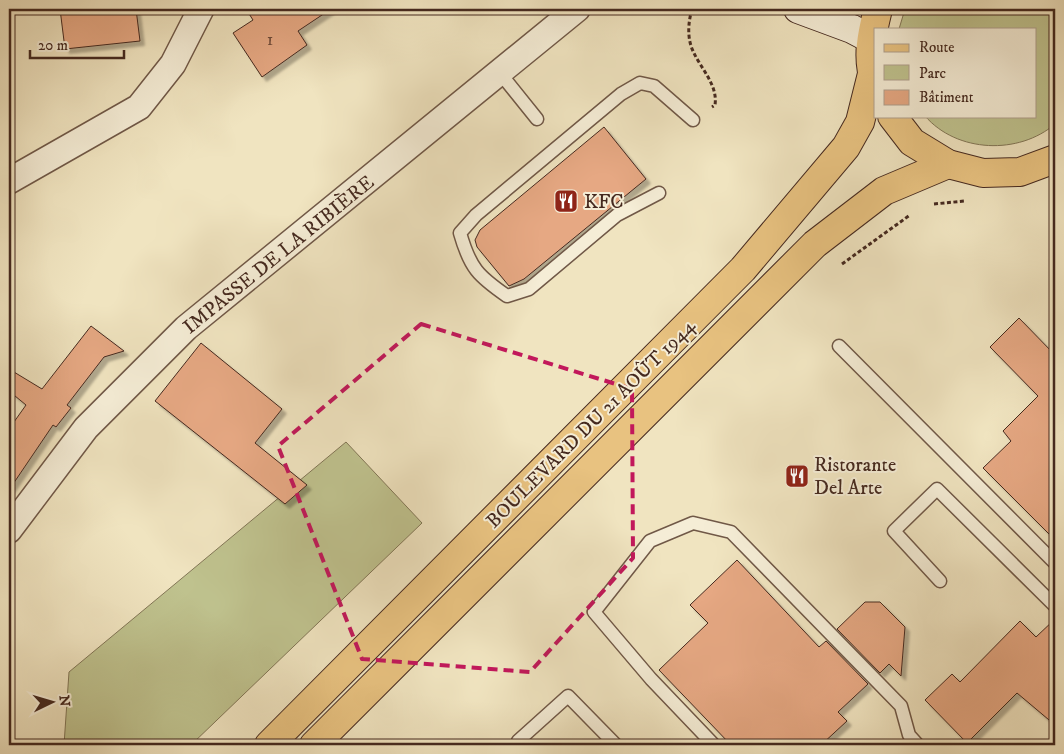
<svg xmlns="http://www.w3.org/2000/svg" width="1064" height="754" font-family="'IM FELL DW Pica',serif">
<defs>
<filter id="shadow"><feDropShadow dx="4.5" dy="4.5" stdDeviation="1" flood-color="#0004"/></filter>
</defs>
<rect width="100%" height="100%" fill="#f0e4c0"/>
<filter id="stains"><feTurbulence type="fractalNoise" baseFrequency=".004" numOctaves="4"/><feColorMatrix values="0 0 0 0 .2 0 0 0 0 .09 0 0 0 0 .02 0 0 0 .5 -.17"/></filter>
<radialGradient id="worn" r=".72"><stop offset=".6" stop-color="#630" stop-opacity="0"/><stop offset="1" stop-color="#630" stop-opacity=".3"/></radialGradient>
<g fill="#bfc28e" stroke="#827656">
<path d="M905 9H1055V124C1019 155 957 153 925 116H1035V29H899Z"/>
<path d="M346 442 422 523 191 745H64L69 672Z"/>
</g>
<g fill="#e6a883" stroke="#45291f" filter="url(#shadow)">
<path d="M60 9H136L140 41 65 49Z"/>
<path d="M246 9H331L298 31 307 45 262 77 233 33 253 20Z"/>
<path d="M604 127 646 179 524 279 509 286 477 247 475 240 480 230Z"/>
<path d="M1019 318 1055 355V540L983 468 1011 441 1003 431 1038 396 990 347Z"/>
<path d="M91 326 124 351 104 357 67 405 71 408 56 427 53 425 9 490V429L26 405 9 391V369L42 389Z"/>
<path d="M201 343 282 409 255 443 307 485 285 504 155 401Z"/>
<path d="M737 560 819 647 826 641 868 684 838 712 847 721 821 745H731L659 670 708 623 690 605Z"/>
<path d="M865 602H880L905 627 901 676 889 664 880 673 837 629Z"/>
<path d="M1055 619V725L1017 693 967 743 925 700 952 674 960 682 1020 621 1036 637Z"/>
</g>
<g fill="none" stroke-linecap="round" stroke-linejoin="round">
<g stroke="#705847" stroke-width="15">
<g id="service">
<path d="M500 73 537 119"/>
<path d="M659 193 617 215 529 289 507 296C478 276 470 268 460 233L476 215 621 94 640 83 654 86 693 120"/>
<path d="M839 346 1055 563"/>
<path d="M940 581 894 531 937 489 1055 606"/>
<path d="M522 745 518 741 568 696 616 745"/>
<path d="M714 745 651 679 594 612 650 541 693 523 731 532 901 706 909 735 918 745"/>
</g>
</g>
<g stroke="#705847" stroke-width="28">
<g id="minor">
<path d="M9 181 139 107 173 64 201 9"/>
<path d="M9 530 86 428 186 328 577 9"/>
</g>
</g>
<g stroke="#45291f" stroke-width="30">
<path id="secondary" d="M798 9 852 29 871 39"/>
</g>
<g stroke="#45291f" stroke-width="30">
<g id="primary">
<path d="M875 82C866 58 872 33 878 9"/>
<path d="M892 116 912 142 948 164 983 173 1020 172 1055 159"/>
<path d="M269 745 743 269 846 147 860 122 872 74"/>
<path d="M314 745 815 244 884 191 948 164"/>
</g>
</g>
<g stroke="#45291f" stroke-width="3" stroke-dasharray="4 2.5" stroke-linecap="butt">
<path d="M692 9C688 23 687 38 693 51 701 69 718 85 715 105L712 107"/>
<path d="M934 204 965 201"/>
<path d="M842 264 910 215"/>
</g>
<use href="#service" stroke="#f5edd6" stroke-width="12"/>
<use href="#minor" stroke="#f5edd6" stroke-width="25"/>
<use href="#secondary" stroke="#f5edd6" stroke-width="28"/>
<use href="#primary" stroke="#e8c280" stroke-width="28"/>
</g>
<path fill="none" stroke="#c2185b" stroke-width="4" stroke-dasharray="10 6" stroke-linejoin="round" d="M421 324 632 389 633 558 530 672 362 659 278 446Z"/>
<defs>
<g id="restaurant-square" transform="scale(1.25)"><rect x="-9" y="-9" width="18" height="18" rx="4" fill="#8f2418" stroke="#f5edd6"/><path d="M-5-6h1v4h1v-4h1v4h1v-4h1v5L-1.5 .5V6h-2V.5L-5-1ZM5-6V6H3V1.5H1.5Q1.5-4 5-6Z" fill="#fff"/></g>
</defs>
<g fill-rule="evenodd">
<use href="#restaurant-square" x="566" y="201"/>
<use href="#restaurant-square" x="797" y="476"/>
</g>
<g text-anchor="middle" stroke-width="4" stroke-linejoin="round" paint-order="stroke">
<g font-size="18" fill="#6d4938">
<text x="270" y="45">1</text>
</g>
<g font-size="20" fill="#45291f" stroke="#f5edd6" text-anchor="start">
<text x="584" y="208">KFC</text>
<text x="814" y="471">Ristorante<tspan x="814" dy="23">Del Arte</tspan></text>
</g>
<g font-size="20" fill="#45291f" stroke="#f5edd6">
<text transform="translate(278 254) rotate(-39)" y="7">IMPASSE DE LA RIBIÈRE</text>
<text transform="translate(590 423) rotate(-45)" y="7">BOULEVARD DU 21 AOÛT 1944</text>
</g>
</g>
<rect width="1064" height="754" fill="none" stroke="#f0e4c0" stroke-width="30"/>
<rect x="10" y="10" width="1044" height="734" fill="none" stroke="#45291f" stroke-width="2.5"/>
<rect x="15" y="15" width="1034" height="724" fill="none" stroke="#45291f"/>
<rect x="874" y="28" width="162" height="90" fill="#f5edd6" stroke="#af9f8d"/>
<rect x="884" y="44" width="25" height="8" fill="#e8c280" stroke="#af9f8d"/>
<text x="919" y="52" font-size="15" fill="#45291f">Route</text>
<rect x="884" y="65" width="25" height="15" fill="#bfc28e" stroke="#af9f8d"/>
<text x="919" y="78" font-size="15" fill="#45291f">Parc</text>
<rect x="884" y="90" width="25" height="15" fill="#e6a883" stroke="#af9f8d"/>
<text x="919" y="102" font-size="15" fill="#45291f">Bâtiment</text>
<g transform="translate(52 702) rotate(85)" stroke="#f5edd6" stroke-width="4" paint-order="stroke">
<path d="M0-4L9 19L0 12L-9 19Z" fill="#45291f"/>
<text y="-8" font-size="14" font-weight="bold" text-anchor="middle" fill="#45291f">N</text>
</g>
<path d="M30 50v8h94v-8" fill="none" stroke="#45291f" stroke-width="2.5"/>
<text x="38" y="50" font-size="15" fill="#45291f" stroke="#f5edd6" stroke-width="4" paint-order="stroke">20 m</text>
<rect width="100%" height="100%" filter="url(#stains)"/>
<rect width="100%" height="100%" fill="url(#worn)"/>
</svg>
